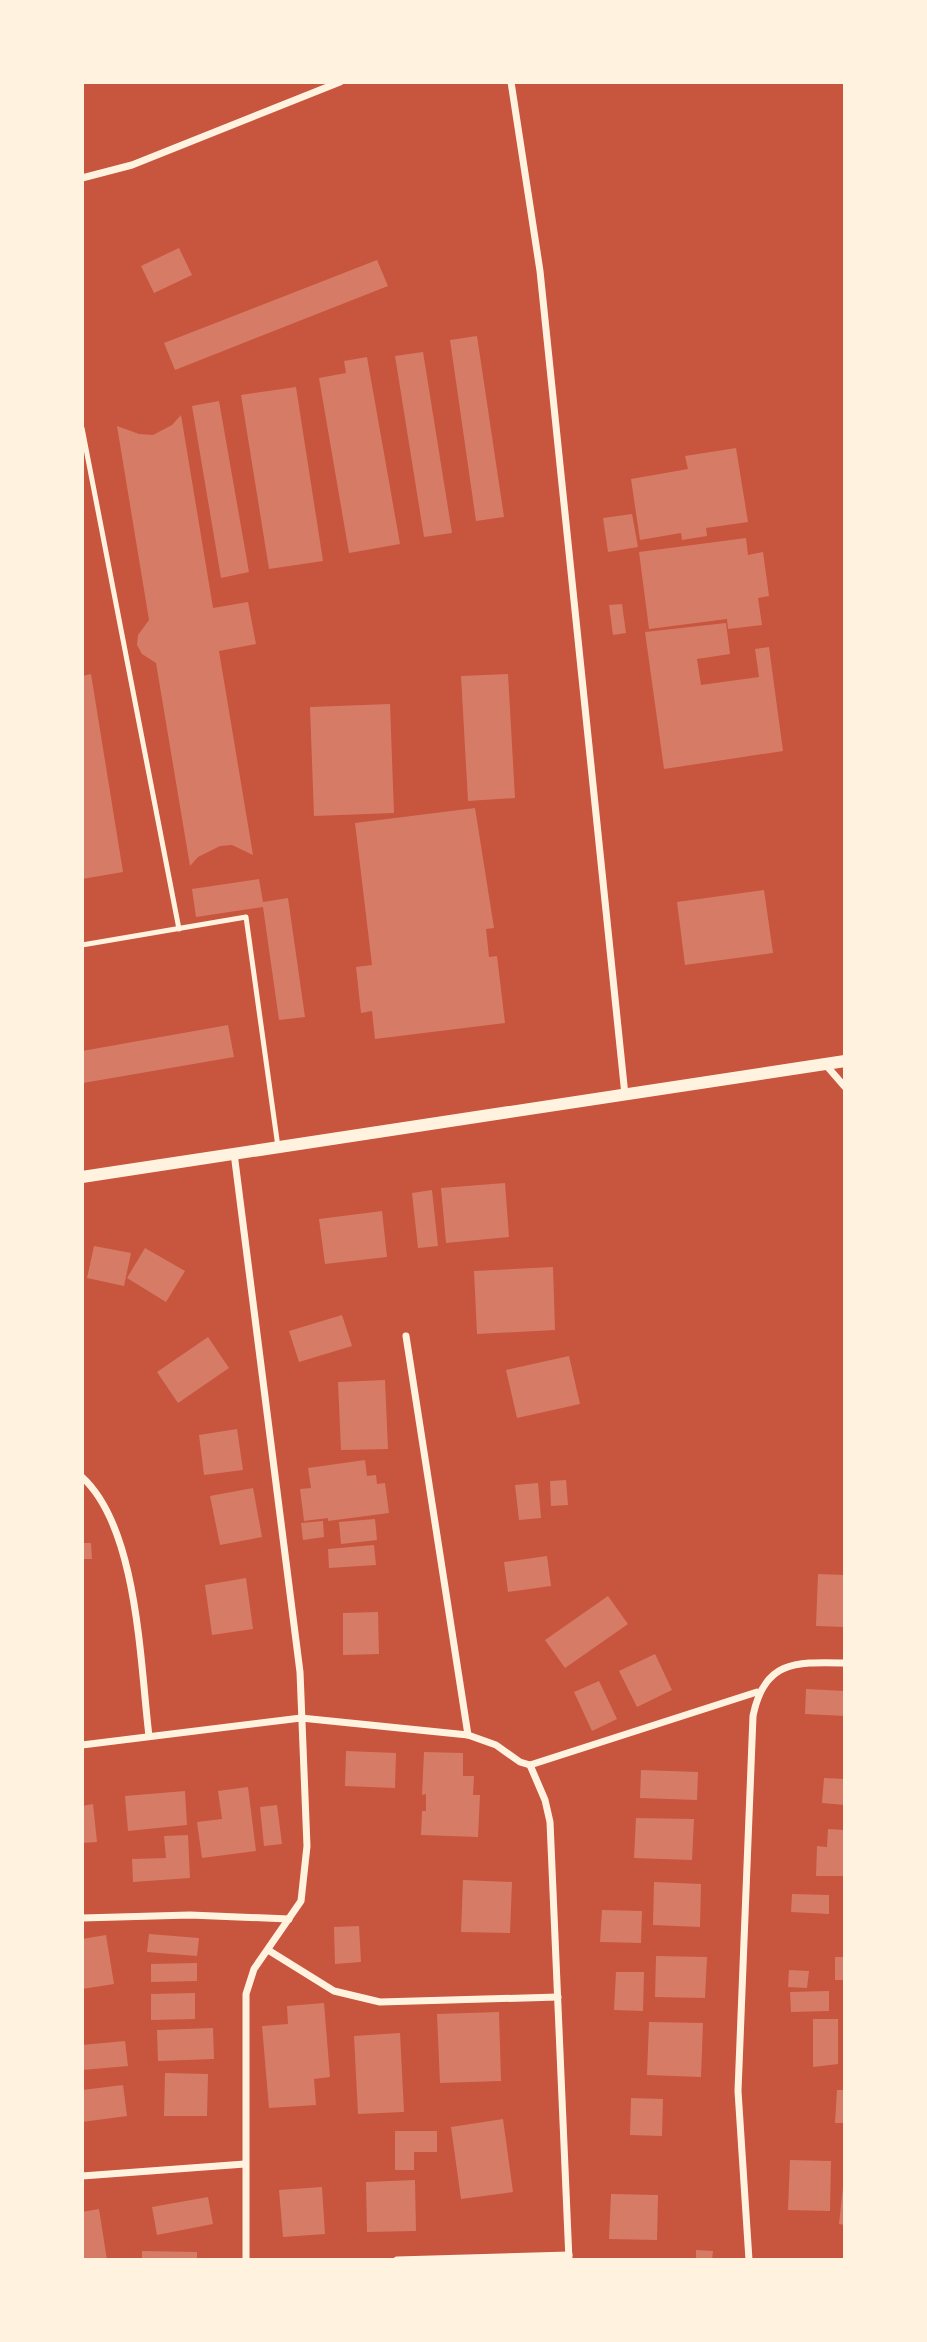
<svg xmlns="http://www.w3.org/2000/svg" width="927" height="2342" font-family="Jost,sans-serif">
<rect width="100%" height="100%" fill="#c8553d"/>
<g fill="#d67c66">
<path d="M179 248 192 275 154 293 141 266Z"/>
<path d="M377 260 388 286 175 370 164 343Z"/>
<path d="M477 336 504 517 476 521 450 340Z"/>
<path d="M423 352 452 533 424 537 395 356Z"/>
<path d="M367 357 400 544 349 553 319 378 346 373 344 361Z"/>
<path d="M296 387 323 561 269 569 241 395Z"/>
<path d="M219 401 249 572 221 578 192 406Z"/>
<path d="M181 415 213 608 248 602 256 644 219 651 253 855 232 845 220 846 198 857 190 866 156 663 142 654 137 645 138 635 149 620 117 426 139 434 153 435 172 425Z"/>
<path d="M736 448 748 522 706 528 707 536 682 540 681 533 640 540 631 479 688 469 685 456Z"/>
<path d="M632 514 638 547 608 552 603 518Z"/>
<path d="M746 538 748 555 763 552 769 596 758 598 762 625 728 629 727 619 649 629 639 552Z"/>
<path d="M622 604 626 633 613 635 609 605Z"/>
<path d="M726 623 730 654 697 659 701 685 759 677 755 649 769 647 783 751 664 769 645 632Z"/>
<path d="M91 674 123 872 82 879V676Z"/>
<path d="M508 674 515 798 468 801 461 676Z"/>
<path d="M390 704 394 813 314 816 310 707Z"/>
<path d="M475 808 494 928 486 929 489 957 497 956 505 1023 375 1039 372 1011 361 1013 356 967 372 965 355 823Z"/>
<path d="M259 879 263 902 288 898 305 1017 279 1020 263 907 196 917 192 889Z"/>
<path d="M764 890 773 953 685 965 677 902Z"/>
<path d="M228 1025 234 1057 83 1083 82 1051Z"/>
<path d="M505 1183 509 1237 446 1243 441 1188Z"/>
<path d="M432 1190 438 1246 418 1248 412 1193Z"/>
<path d="M382 1211 387 1257 325 1264 319 1219Z"/>
<path d="M94 1246 131 1253 124 1286 87 1278Z"/>
<path d="M145 1248 185 1271 166 1302 127 1278Z"/>
<path d="M553 1267 555 1330 477 1334 474 1271Z"/>
<path d="M342 1315 352 1346 299 1362 289 1331Z"/>
<path d="M208 1337 229 1368 178 1403 157 1372Z"/>
<path d="M569 1356 580 1404 517 1418 506 1370Z"/>
<path d="M385 1380 388 1449 341 1450 338 1382Z"/>
<path d="M237 1429 243 1470 204 1475 199 1435Z"/>
<path d="M365 1460 367 1476 376 1475 377 1484 385 1483 389 1513 328 1521V1518L304 1521 300 1489 311 1488 308 1468Z"/>
<path d="M566 1480 568 1505 551 1506 550 1481Z"/>
<path d="M538 1483 541 1518 519 1520 515 1485Z"/>
<path d="M253 1488 262 1537 220 1545 210 1496Z"/>
<path d="M375 1519 377 1540 341 1544 339 1522Z"/>
<path d="M323 1521 324 1537 303 1540 301 1523Z"/>
<path d="M82 1543H91L92 1559H82Z"/>
<path d="M374 1545 376 1565 329 1568 328 1549Z"/>
<path d="M547 1556 551 1586 508 1592 504 1562Z"/>
<path d="M818 1574 845 1575V1627L816 1626Z"/>
<path d="M246 1578 253 1629 212 1635 205 1585Z"/>
<path d="M608 1596 628 1624 565 1668 545 1640Z"/>
<path d="M378 1612 379 1654 343 1655V1613Z"/>
<path d="M655 1654 672 1690 637 1707 619 1671Z"/>
<path d="M599 1681 617 1719 592 1731 574 1692Z"/>
<path d="M806 1689 845 1691V1716L805 1714Z"/>
<path d="M346 1751 396 1753 395 1788 345 1786Z"/>
<path d="M424 1752 463 1753V1776H474L473 1795H480L478 1837 421 1835 422 1811H426V1794L422 1795Z"/>
<path d="M641 1770 698 1772 697 1800 640 1798Z"/>
<path d="M824 1778 845 1779V1805L822 1803Z"/>
<path d="M248 1787 256 1851 202 1858 197 1822 222 1819 218 1791Z"/>
<path d="M185 1791 187 1825 128 1831 125 1796Z"/>
<path d="M93 1804 97 1842 82 1843V1806Z"/>
<path d="M277 1805 282 1844 264 1846 260 1807Z"/>
<path d="M636 1818 694 1819 692 1860 634 1858Z"/>
<path d="M828 1829 845 1830V1876H816L817 1846 827 1847Z"/>
<path d="M188 1835 190 1878 133 1882 132 1859 166 1858 164 1836Z"/>
<path d="M463 1880 512 1882 510 1933 461 1932Z"/>
<path d="M654 1882 701 1884 700 1927 653 1925Z"/>
<path d="M792 1894 829 1895V1914L791 1912Z"/>
<path d="M602 1910 642 1911 641 1943 600 1942Z"/>
<path d="M359 1926 361 1962 335 1964 334 1927Z"/>
<path d="M149 1934 199 1938 197 1956 147 1952Z"/>
<path d="M106 1935 114 1984 82 1989V1939Z"/>
<path d="M656 1956 707 1957 705 1998 655 1997Z"/>
<rect x="835" y="1957" width="10" height="23"/>
<path d="M197 1963V1981L151 1982V1964Z"/>
<path d="M789 1970 809 1971 807 1988 788 1987Z"/>
<path d="M616 1972H644L643 2011 614 2010Z"/>
<path d="M829 1991V2011L791 2012 790 1992Z"/>
<path d="M195 1993V2019L151 2020V1994Z"/>
<path d="M324 2003 330 2077 314 2079 316 2105 269 2108 262 2026 288 2024 287 2006Z"/>
<path d="M499 2012 501 2081 440 2083 437 2014Z"/>
<path d="M813 2019H838V2064L813 2067Z"/>
<path d="M649 2022 703 2023 701 2077 647 2075Z"/>
<path d="M213 2028 214 2059 158 2061 157 2030Z"/>
<path d="M400 2033 404 2112 358 2114 354 2036Z"/>
<path d="M125 2041 128 2066 82 2070V2045Z"/>
<path d="M165 2073 208 2074 207 2116H164Z"/>
<path d="M123 2085 127 2116 82 2122V2090Z"/>
<path d="M837 2090H845V2123H835Z"/>
<path d="M631 2098 663 2099 662 2136 630 2135Z"/>
<path d="M503 2119 513 2192 461 2199 451 2127Z"/>
<path d="M395 2131H437V2152H414V2170H395Z"/>
<path d="M790 2160 831 2161 830 2211 788 2210Z"/>
<path d="M415 2180 416 2231 367 2232 366 2182Z"/>
<path d="M322 2187 325 2234 283 2237 279 2190Z"/>
<path d="M843 2187H845V2225L839 2224Z"/>
<path d="M611 2194 658 2195 657 2240 609 2239Z"/>
<path d="M208 2197 213 2224 157 2235 152 2207Z"/>
<path d="M99 2209 107 2260H82V2212Z"/>
<path d="M696 2250 713 2251 712 2260H696Z"/>
<path d="M142 2251 197 2252V2260H142Z"/>
</g>
<g fill="none" stroke-linecap="round" stroke-linejoin="round">
<g stroke="#fff3e0" stroke-width="5">
<path d="M82 428 179 929"/>
<path d="M82 945 246 917 278 1147"/>
</g>
<g stroke="#fff3e0" stroke-width="7">
<path d="M511 82 540 271 625 1095"/>
<path d="M82 178 132 165 340 82"/>
<path d="M825 1064 845 1087"/>
<path d="M234 1153 300 1672 307 1846 301 1901 254 1969 246 1994V2260"/>
<path d="M406 1336 468 1735"/>
<path d="M82 1477C138 1528 140 1663 149 1736"/>
<path d="M82 1745 301 1718 468 1735 496 1745 520 1762 530 1765 545 1800 550 1822 569 2260"/>
<path d="M530 1765 757 1692"/>
<path d="M82 1918 190 1915 289 1919"/>
<path d="M268 1950 334 1991 380 2002 558 1997"/>
<path d="M82 2176 245 2164"/>
<path d="M397 2260 569 2255"/>
<path d="M749 2260 738 2091 753 1716C764 1660 796 1662 845 1663"/>
</g>
<path stroke="#fff3e0" stroke-width="12" d="M82 1177 845 1061"/>
</g>
<rect width="927" height="2342" fill="none" stroke="#fff3e0" stroke-width="168"/>
</svg>
